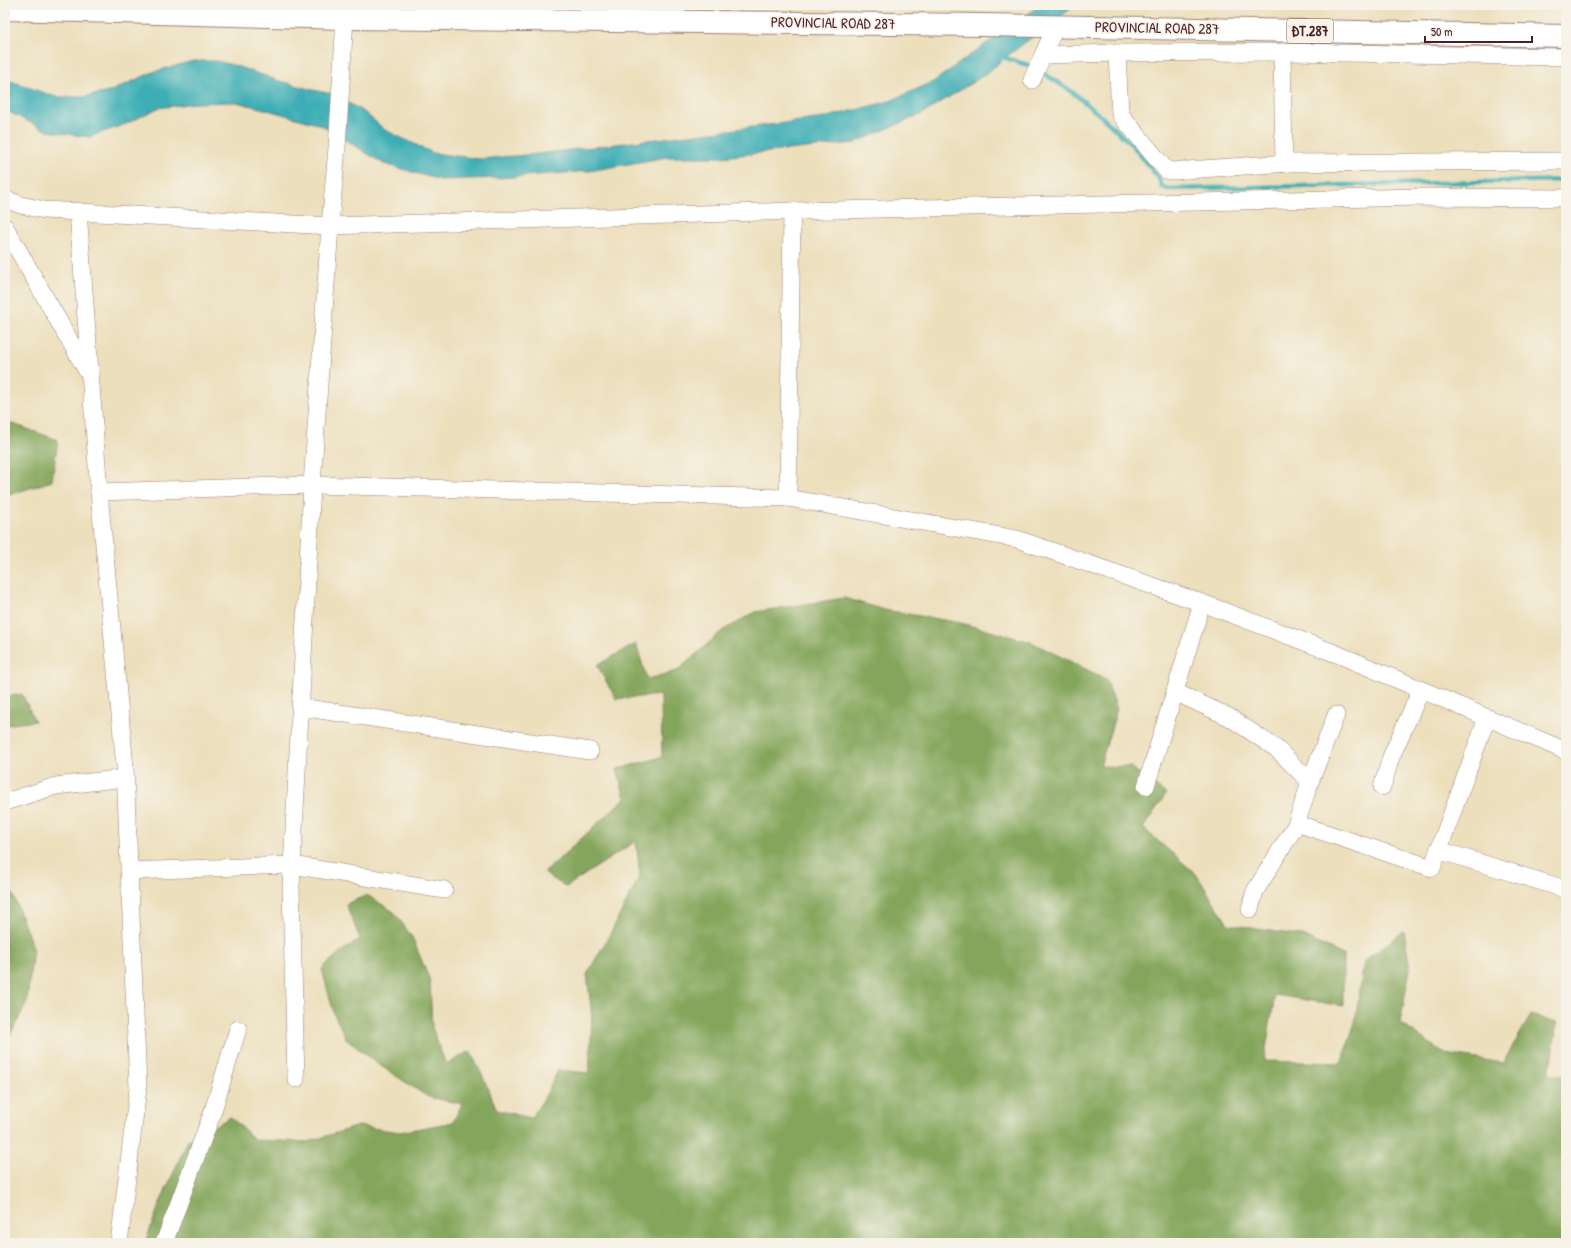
<svg xmlns="http://www.w3.org/2000/svg" width="1571" height="1248" font-family="'Patrick Hand',sans-serif">
<rect width="100%" height="100%" fill="#f7f3e8"/>
<filter id="ink" filterUnits="userSpaceOnUse"><feTurbulence type="fractalNoise" baseFrequency=".025" numOctaves="2"/><feDisplacementMap in="SourceGraphic" scale="8" xChannelSelector="R" yChannelSelector="G"/><feConvolveMatrix kernelMatrix="1 2 1 2 8 2 1 2 1" color-interpolation-filters="sRGB"/></filter>
<filter id="wash" filterUnits="userSpaceOnUse"><feTurbulence type="fractalNoise" baseFrequency=".012" numOctaves="4" result="noise"/><feDisplacementMap in="SourceGraphic" scale="16" xChannelSelector="R" yChannelSelector="G"/><feGaussianBlur stdDeviation="0.9" result="paint"/><feColorMatrix in="noise" values="0 0 0 0 0 0 0 0 0 0 0 0 0 0 0 0 0 1.4 0 .05"/><feComposite in="paint" operator="in"/></filter>
<g filter="url(#wash)">
<rect width="100%" height="100%" fill="#ecdfbc"/>
<g fill="#84a65c" stroke="#676244">
<path d="M5 421 58 440 52 481 5 496Z"/>
<path d="M844 598 885 610 961 623 1031 642 1106 679 1117 709 1100 766 1131 767 1166 794 1143 828 1196 874 1228 924 1302 936 1343 955V1006L1275 995 1264 1061 1341 1063 1355 1023 1364 961 1404 931 1410 969 1400 1023 1445 1054 1503 1063 1531 1015 1557 1023 1549 1075H1566V1243H145L160 1203 188 1140 231 1117 255 1140 308 1142 358 1126 400 1132 453 1122 462 1104 428 1097 381 1066 347 1040 334 1014 322 969 338 954 360 939 346 904 367 895 394 912 412 937 430 981 432 1027 446 1065 470 1051 484 1079 497 1110 531 1118 545 1097 558 1070 589 1073 592 1017 587 974 608 938 640 876 636 841 566 887 544 873 625 798 617 769 662 757 661 695 616 699 597 665 636 644 647 679 677 671 722 631 755 612Z"/>
<path d="M22 694 35 721 5 725V697Z"/>
<path d="M5 873 33 948 27 1002 5 1046Z"/>
</g>
<path fill="#3daeb5" stroke="#446670" d="M1040 5H1076L1007 56 986 74 922 114 854 143 721 157H667L590 171 498 178 440 180 384 164 321 125 264 109 236 102 194 103 158 108 126 124 89 137 47 131 5 110V79L56 97H82L109 92 153 72 193 61H216L233 65 280 81 313 90 333 94 364 112 385 130 433 153 480 159 537 154 824 118 890 101 933 82Z"/>
<g fill="none" stroke-linecap="round" stroke-linejoin="round">
<g stroke="#3daeb5" stroke-width="4.5">
<path d="M999 56 1034 67"/>
<path d="M1040 71 1071 91 1102 117 1132 145 1158 177 1162 187 1168 189 1566 180"/>
</g>
</g>
</g>
<g filter="url(#ink)">
<g fill="none" stroke-linecap="round" stroke-linejoin="round">
<g stroke="#9b7f74" stroke-width="18">
<g id="minor">
<path d="M1282 52 1284 164"/>
<path d="M1117 53 1120 114 1166 170 1173 171 1289 163 1566 161"/>
<path d="M1043 55 1056 26"/>
<path d="M1032 80 1043 55 1117 53 1288 52 1566 57"/>
<path d="M5 199 21 205 44 210 330 226 792 211 1420 197 1566 198"/>
<path d="M78 211 99 492 125 767 138 1088 119 1243"/>
<path d="M5 227 87 371"/>
<path d="M99 492 312 485 788 498 1017 539 1202 603 1337 654 1566 751"/>
<path d="M788 498 792 211"/>
<path d="M1175 692 1229 717 1277 749 1310 782"/>
<path d="M300 707 590 751"/>
<path d="M1146 786 1202 603"/>
<path d="M1382 787 1391 757 1421 690"/>
<path d="M5 802 56 786 125 778"/>
<path d="M1308 827 1432 868 1487 718"/>
<path d="M1438 850 1562 888"/>
<path d="M129 871 292 865 444 890"/>
<path d="M1250 909 1255 891 1296 825 1310 782 1336 715"/>
<path d="M296 1079 291 887 312 485 330 226 337 148 345 18 342 5"/>
<path d="M164 1243 212 1114 238 1029"/>
</g>
</g>
<g stroke="#9b7f74" stroke-width="24">
<path id="major" d="M5 9 345 18 982 25 1566 36"/>
</g>
<use href="#minor" stroke="#fff" stroke-width="17"/>
<use href="#major" stroke="#fff" stroke-width="22"/>
</g>
</g>
<g text-anchor="middle" stroke-width="4" stroke-linejoin="round" paint-order="stroke">
<rect fill="#f7f3e8" stroke="#7e5f64" stroke-width="1" x="1287" y="19" width="46" height="24" rx="3"/>
<g font-size="14" font-weight="bold" fill="#4a1f2b">
<text x="1310" y="36">ĐT.287</text>
</g>
<g font-size="15" fill="#4a1f2b" stroke="#f7f3e8">
<text transform="translate(833 23) rotate(1)" y="5">PROVINCIAL ROAD 287</text>
<text transform="translate(1157 28) rotate(1)" y="5">PROVINCIAL ROAD 287</text>
</g>
</g>
<rect width="1571" height="1248" fill="none" stroke="#f7f3e8" stroke-width="20"/>
<path d="M1425 36v6h107v-6" fill="none" stroke="#4a1f2b" stroke-width="2"/>
<text x="1431" y="36" font-size="12" fill="#4a1f2b" stroke="#f7f3e8" stroke-width="3" paint-order="stroke">50 m</text>
</svg>
